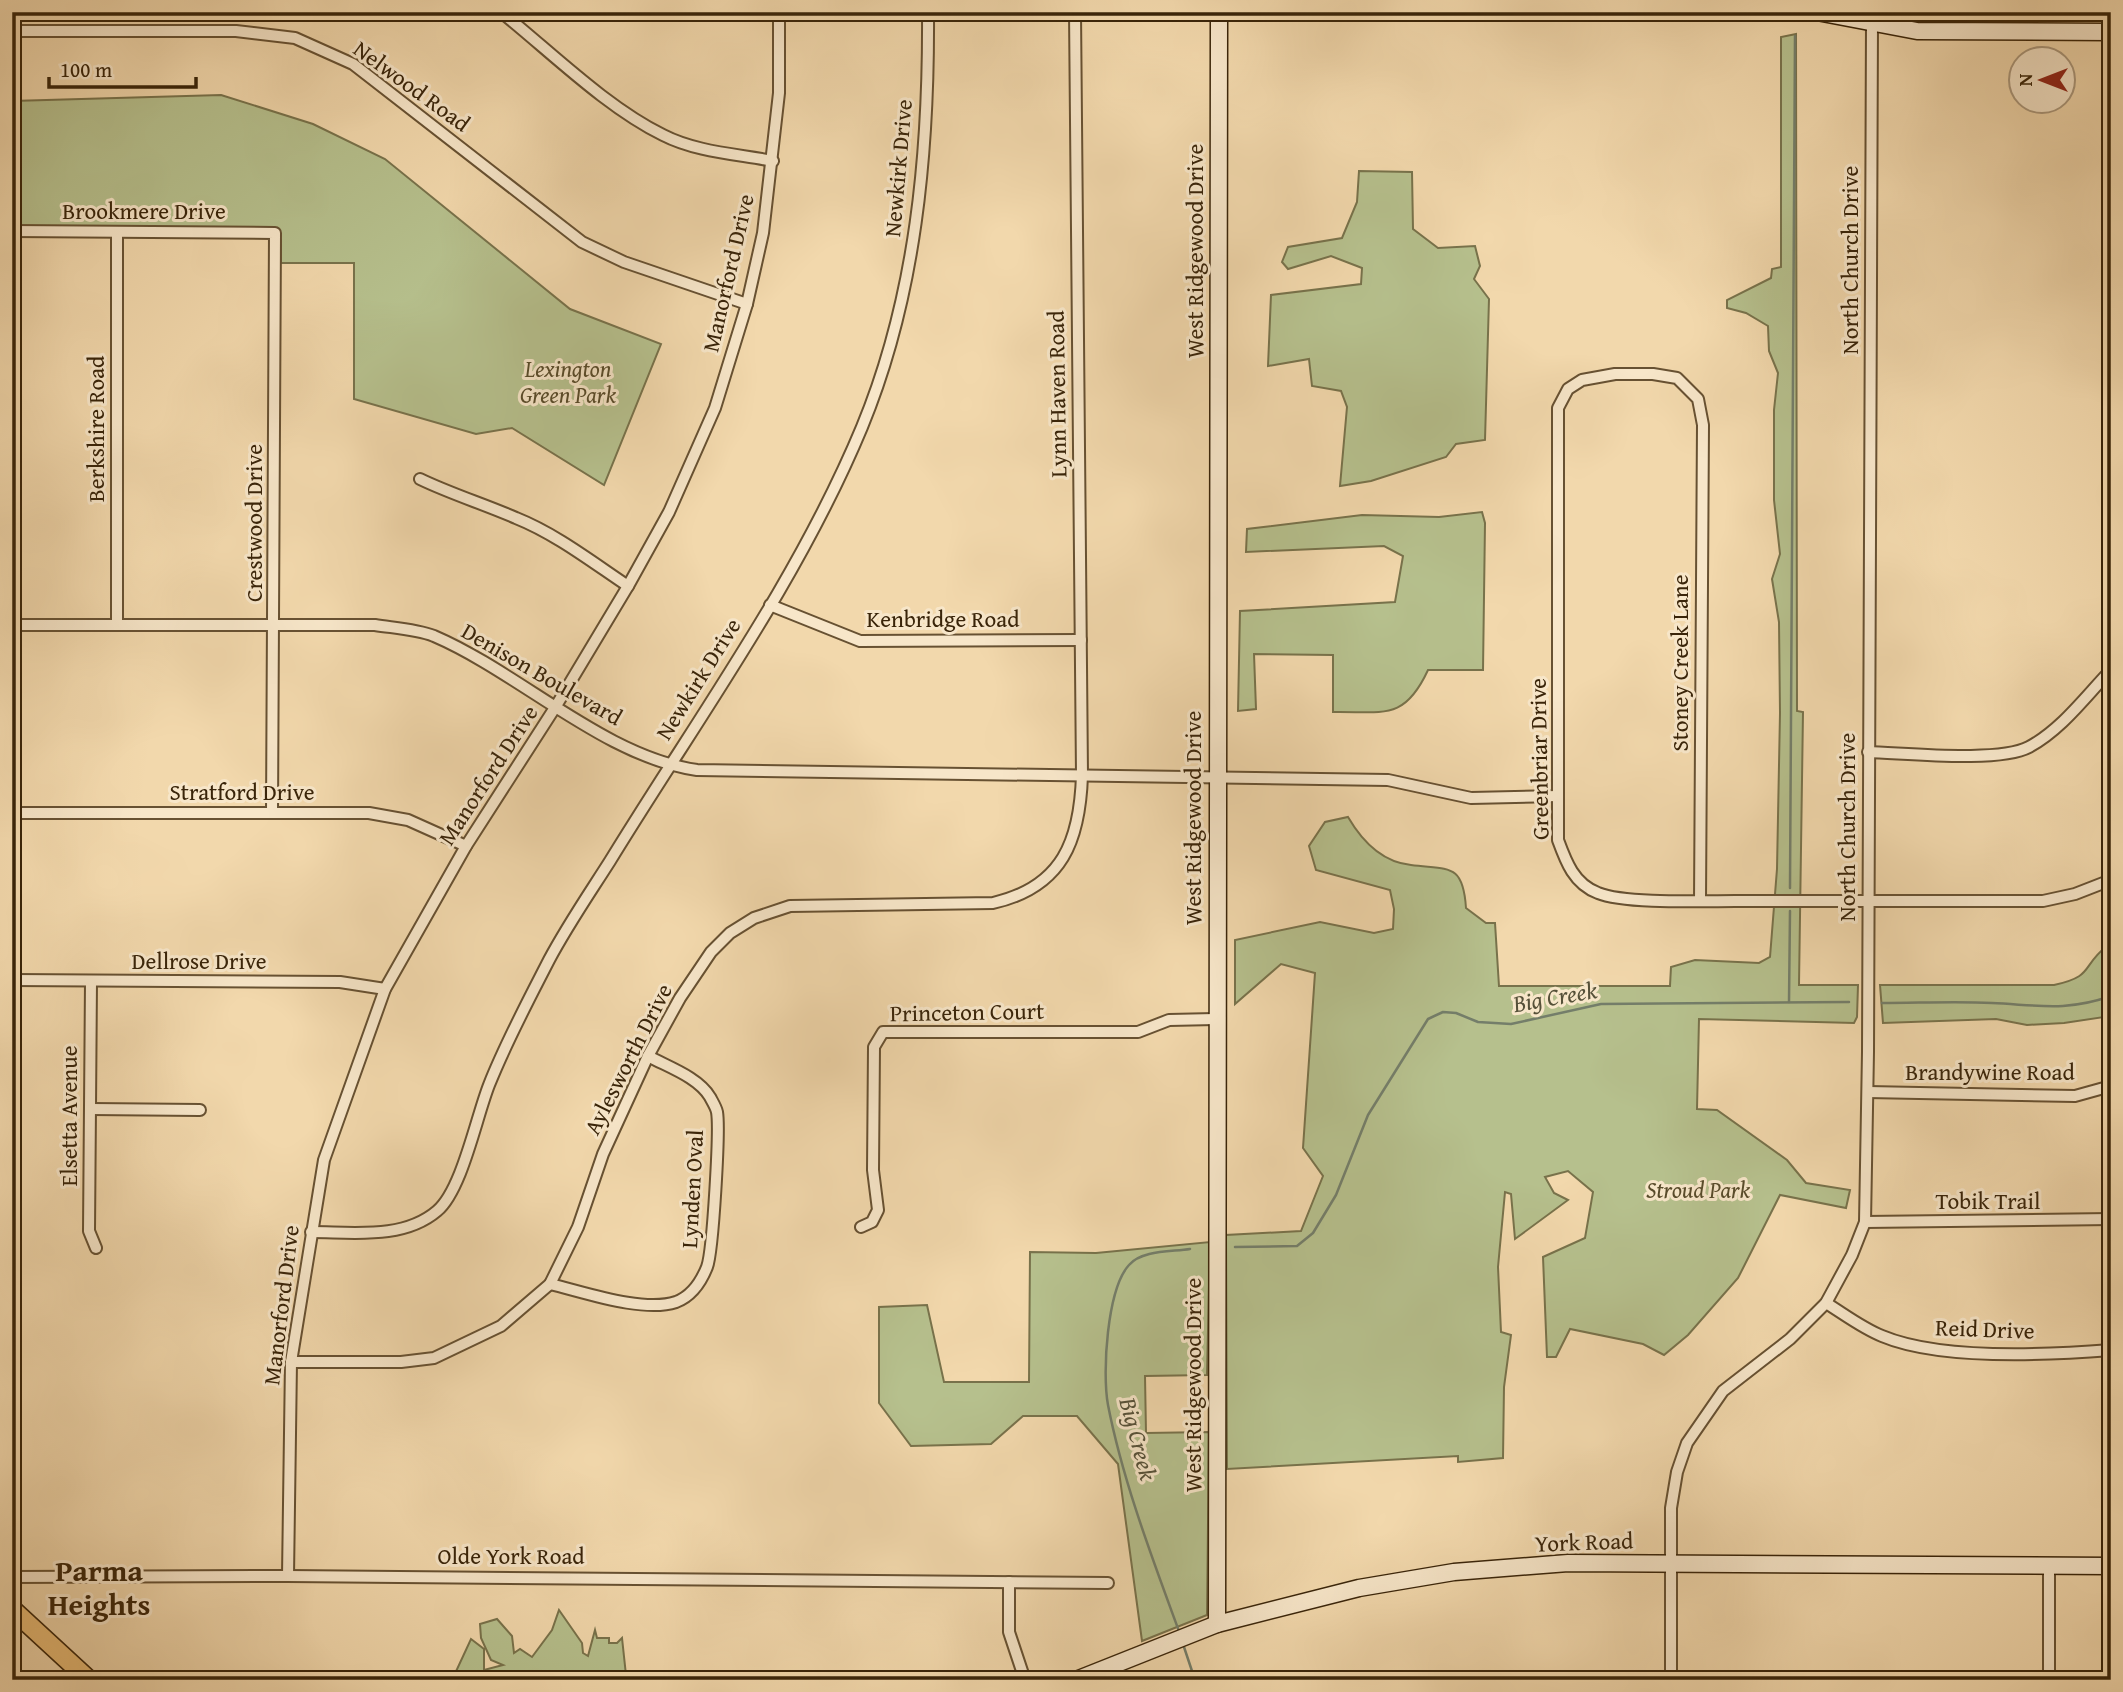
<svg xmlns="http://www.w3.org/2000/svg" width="2123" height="1692" font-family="'Gentium Book Plus',serif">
<rect width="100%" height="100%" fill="#f2d8ac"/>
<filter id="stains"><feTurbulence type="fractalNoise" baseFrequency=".00286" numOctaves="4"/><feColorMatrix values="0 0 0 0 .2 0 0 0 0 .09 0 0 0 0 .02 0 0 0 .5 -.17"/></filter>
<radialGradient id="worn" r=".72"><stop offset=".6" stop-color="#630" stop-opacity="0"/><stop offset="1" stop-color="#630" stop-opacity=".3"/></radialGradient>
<g fill="#b6c08d" stroke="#78724b" stroke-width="2">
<path d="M1796 34 1797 711 1803 712 1799 985H1858L1857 1017 1854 1023 1699 1019 1697 1109 1717 1110 1787 1160 1806 1183 1850 1190 1846 1208 1780 1195 1738 1278 1688 1335 1664 1355 1643 1344 1570 1329 1556 1357H1547L1543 1257 1585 1238 1593 1192 1568 1171 1545 1177 1554 1193 1568 1200 1515 1239 1511 1194 1505 1192 1498 1267 1501 1332 1511 1335 1504 1387 1503 1458 1458 1462V1456L1227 1469 1226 1235 1301 1231 1323 1176 1303 1148 1315 973 1281 964 1235 1004V940L1320 922 1374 933 1393 929 1394 909 1390 890 1316 870 1309 846 1325 822 1348 817C1362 841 1381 862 1411 865 1448 870 1463 862 1466 908L1486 923H1495L1499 986H1670L1671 967 1695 960 1759 963 1770 957 1777 869 1780 713 1779 622 1772 579 1780 554 1774 500V410L1778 373 1769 351 1768 326 1746 313 1727 308V300L1771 278 1772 269 1781 267V37Z"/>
<path d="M221 95 313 124 385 159 570 309 661 344 604 485 512 428 476 434 354 399V263H281V240L274 230 12 227V101Z"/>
<path d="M1359 171 1412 172 1413 229 1438 248 1475 246 1480 266 1474 279 1489 299 1485 440 1456 444 1446 457 1371 481 1340 486 1347 407 1341 391 1312 386 1309 359 1268 366 1271 295 1361 284 1362 268 1331 256 1288 269 1282 262 1288 247 1342 238 1357 202Z"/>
<path d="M1482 512 1485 523 1483 670H1428C1404 722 1383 711 1333 712V655L1254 654 1256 709 1238 711 1240 611 1395 602 1403 556 1384 546 1246 552 1247 529 1362 515 1439 517Z"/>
<path d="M2108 945 2111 946V1016L2064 1023 2027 1025 1996 1019 1883 1023 1880 985H2054C2095 976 2080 967 2108 945Z"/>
<path d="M1210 1242 1207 1375 1145 1376 1146 1433 1209 1432 1207 1615 1142 1641 1118 1464 1077 1416H1023L991 1444 911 1446 879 1403V1307L927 1305 944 1382H1029L1030 1252 1096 1253Z"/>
<path d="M559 1610 582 1643 583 1653 588 1656 595 1630 597 1638H609V1643H617L622 1638 626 1675 630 1680H452L471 1639 484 1649V1670L503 1665 491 1660 481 1638 480 1624 497 1619 512 1636 514 1653 520 1649 532 1657 552 1630Z"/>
</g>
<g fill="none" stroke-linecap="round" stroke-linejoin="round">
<g stroke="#747e6a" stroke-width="2.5">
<path d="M1790 888 1795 36"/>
<path d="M1789 1002 1790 911"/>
<path d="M1882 1003C1919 1003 1956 1001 1992 1003 2038 1005 2065 1012 2111 996"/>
<path d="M1235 1247 1297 1246 1313 1233 1336 1195 1368 1115 1428 1019 1443 1012 1456 1013 1478 1022 1511 1024 1601 1004 1849 1002"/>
<path d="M1180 1634C1153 1560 1123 1482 1108 1405 1102 1373 1107 1289 1129 1265 1142 1250 1171 1252 1190 1249"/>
<path d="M1183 1644 1195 1680"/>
</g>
<g stroke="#675132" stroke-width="14">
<g id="street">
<path d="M501 12C551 52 606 107 663 135 696 152 737 154 773 161"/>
<path d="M12 31H236L295 38 353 64 582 242 624 262 747 304"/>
<path d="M12 231 275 233 272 813"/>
<path d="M117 233V625"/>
<path d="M420 479C451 494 484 504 516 518 556 534 592 562 628 586"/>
<path d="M770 605 860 641 1081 640"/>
<path d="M12 625H375C394 628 416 629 434 636 520 673 605 757 697 770L1388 780 1471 798 1558 796"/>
<path d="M1868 752C1906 753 1999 763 2029 747 2062 729 2085 697 2111 670"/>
<path d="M12 813H369L408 820 466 846"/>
<path d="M1700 901 1703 425 1698 399 1677 378 1653 374H1615L1582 380 1568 389 1558 408V840C1566 862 1574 884 1598 893 1624 904 1704 901 1735 901 1838 901 1940 901 2043 901L2075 894 2111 880"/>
<path d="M12 980 340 982 385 989"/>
<path d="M91 982 89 1231 96 1248"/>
<path d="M1868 1092 2075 1096 2111 1086"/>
<path d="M91 1109 200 1110"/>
<path d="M1865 1222 2111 1219"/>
<path d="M861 1227 872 1222 878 1210 873 1170 874 1047 883 1032H1138L1169 1020 1215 1019"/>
<path d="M311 1232C352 1232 403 1240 437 1211 462 1190 476 1118 489 1085 506 1042 528 1001 549 960 567 926 589 894 610 861 697 719 798 581 862 427 916 296 929 152 928 12"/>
<path d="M550 1284C584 1292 643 1313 676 1302 692 1296 701 1282 707 1267 713 1251 720 1129 717 1112 716 1107 712 1101 710 1097 698 1077 668 1067 648 1056"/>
<path d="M1826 1303C1844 1314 1862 1328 1882 1336 1939 1360 2048 1355 2111 1350"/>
<path d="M291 1362H401L434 1358 501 1326 550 1284 578 1227 603 1154 648 1056 680 998 711 952 730 933 754 918 790 906 993 903C1063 887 1080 840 1082 775L1075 12"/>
<path d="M2049 1566V1680"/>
<path d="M288 1576 291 1362 324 1160 385 989 466 846 556 706 628 586 669 512 715 408 747 304 763 233 779 93V12"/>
<path d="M12 1577 288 1576 1108 1583"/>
<path d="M1009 1582V1632L1025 1680"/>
<path d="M1671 1680V1508L1677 1472 1687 1443 1723 1391 1790 1339 1826 1303 1852 1255 1865 1222 1868 1052 1872 22"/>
</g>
</g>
<g stroke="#392409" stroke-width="19">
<g id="secondary">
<path d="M1817 12 1917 31 2111 32"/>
<path d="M1217 1624 1219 12"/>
<path d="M1076 1680 1217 1624 1359 1588 1454 1572 1568 1563 2111 1566"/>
</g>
</g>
<g stroke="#392409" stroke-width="21">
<path id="primary" d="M12 1609 89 1680"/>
</g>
<use href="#street" stroke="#f7e6c9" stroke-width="10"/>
<use href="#secondary" stroke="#f7e6c9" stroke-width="16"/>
<use href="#primary" stroke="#e9bc76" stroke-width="18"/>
</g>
<g text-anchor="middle" stroke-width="6" stroke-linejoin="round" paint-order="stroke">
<g font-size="23" fill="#392409" stroke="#f7e6c9">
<text transform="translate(412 86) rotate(36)" y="8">Nelwood Road</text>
<text transform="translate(898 168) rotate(-85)" y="8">Newkirk Drive</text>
<text x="144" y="219">Brookmere Drive</text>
<text transform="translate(1195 251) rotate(-90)" y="8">West Ridgewood Drive</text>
<text transform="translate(1850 260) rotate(-90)" y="8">North Church Drive</text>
<text transform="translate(728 273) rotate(-77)" y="8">Manorford Drive</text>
<text transform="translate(1057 394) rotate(-91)" y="8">Lynn Haven Road</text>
<text transform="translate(96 429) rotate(-90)" y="8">Berkshire Road</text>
<text transform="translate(254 523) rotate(-90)" y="8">Crestwood Drive</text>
<text x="943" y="627">Kenbridge Road</text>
<text transform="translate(1680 663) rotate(-90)" y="8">Stoney Creek Lane</text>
<text transform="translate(542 674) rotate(30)" y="8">Denison Boulevard</text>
<text transform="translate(698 679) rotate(-58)" y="8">Newkirk Drive</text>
<text transform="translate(1539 759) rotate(-91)" y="8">Greenbriar Drive</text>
<text transform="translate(488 775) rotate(-57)" y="8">Manorford Drive</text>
<text x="242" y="800">Stratford Drive</text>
<text transform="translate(1193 818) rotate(-90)" y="8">West Ridgewood Drive</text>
<text transform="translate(1847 827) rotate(-90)" y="8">North Church Drive</text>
<text x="199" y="969">Dellrose Drive</text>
<text transform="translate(967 1012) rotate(-1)" y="8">Princeton Court</text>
<text transform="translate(628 1059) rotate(-63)" y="8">Aylesworth Drive</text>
<text x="1990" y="1080">Brandywine Road</text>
<text transform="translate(69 1116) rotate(-90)" y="8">Elsetta Avenue</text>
<text transform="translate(692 1189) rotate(-87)" y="8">Lynden Oval</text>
<text x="1988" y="1209">Tobik Trail</text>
<text transform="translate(281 1305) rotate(-83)" y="8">Manorford Drive</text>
<text transform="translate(1985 1329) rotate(2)" y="8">Reid Drive</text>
<text transform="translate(1193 1385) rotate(-90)" y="8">West Ridgewood Drive</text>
<text transform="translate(1584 1542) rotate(-2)" y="8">York Road</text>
<text x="511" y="1564">Olde York Road</text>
</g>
<g font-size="23" font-style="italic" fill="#584b2a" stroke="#f7e6c9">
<text x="568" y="377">Lexington<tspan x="568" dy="26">Green Park</tspan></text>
<text x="1698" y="1198">Stroud Park</text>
</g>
<g font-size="24" font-style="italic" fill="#565139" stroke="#f7e6c9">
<text transform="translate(1555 997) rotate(-10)" y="8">Big Creek</text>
<text transform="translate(1138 1439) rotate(75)" y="8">Big Creek</text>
</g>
<g font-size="30" font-weight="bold" fill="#392409" stroke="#f7e6c9">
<text x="99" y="1581">Parma<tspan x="99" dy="34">Heights</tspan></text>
</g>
</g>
<rect width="2123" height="1692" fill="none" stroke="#f2d8ac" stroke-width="42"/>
<rect x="14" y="14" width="2095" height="1664" fill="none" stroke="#392409" stroke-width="3.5"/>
<rect x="21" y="21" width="2081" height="1650" fill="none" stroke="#392409" stroke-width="2"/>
<g transform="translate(2042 80) rotate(270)"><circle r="33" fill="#f7e6c9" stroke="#ab987c" stroke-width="2"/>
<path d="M0-5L12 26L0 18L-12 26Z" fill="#8f2418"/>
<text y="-10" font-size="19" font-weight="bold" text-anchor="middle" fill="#392409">N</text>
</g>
<path d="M49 77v10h147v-10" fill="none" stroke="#392409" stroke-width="3.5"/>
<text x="60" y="77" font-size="21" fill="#392409" stroke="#f7e6c9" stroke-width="5" paint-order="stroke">100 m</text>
<rect width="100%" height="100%" filter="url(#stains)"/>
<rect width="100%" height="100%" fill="url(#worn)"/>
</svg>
